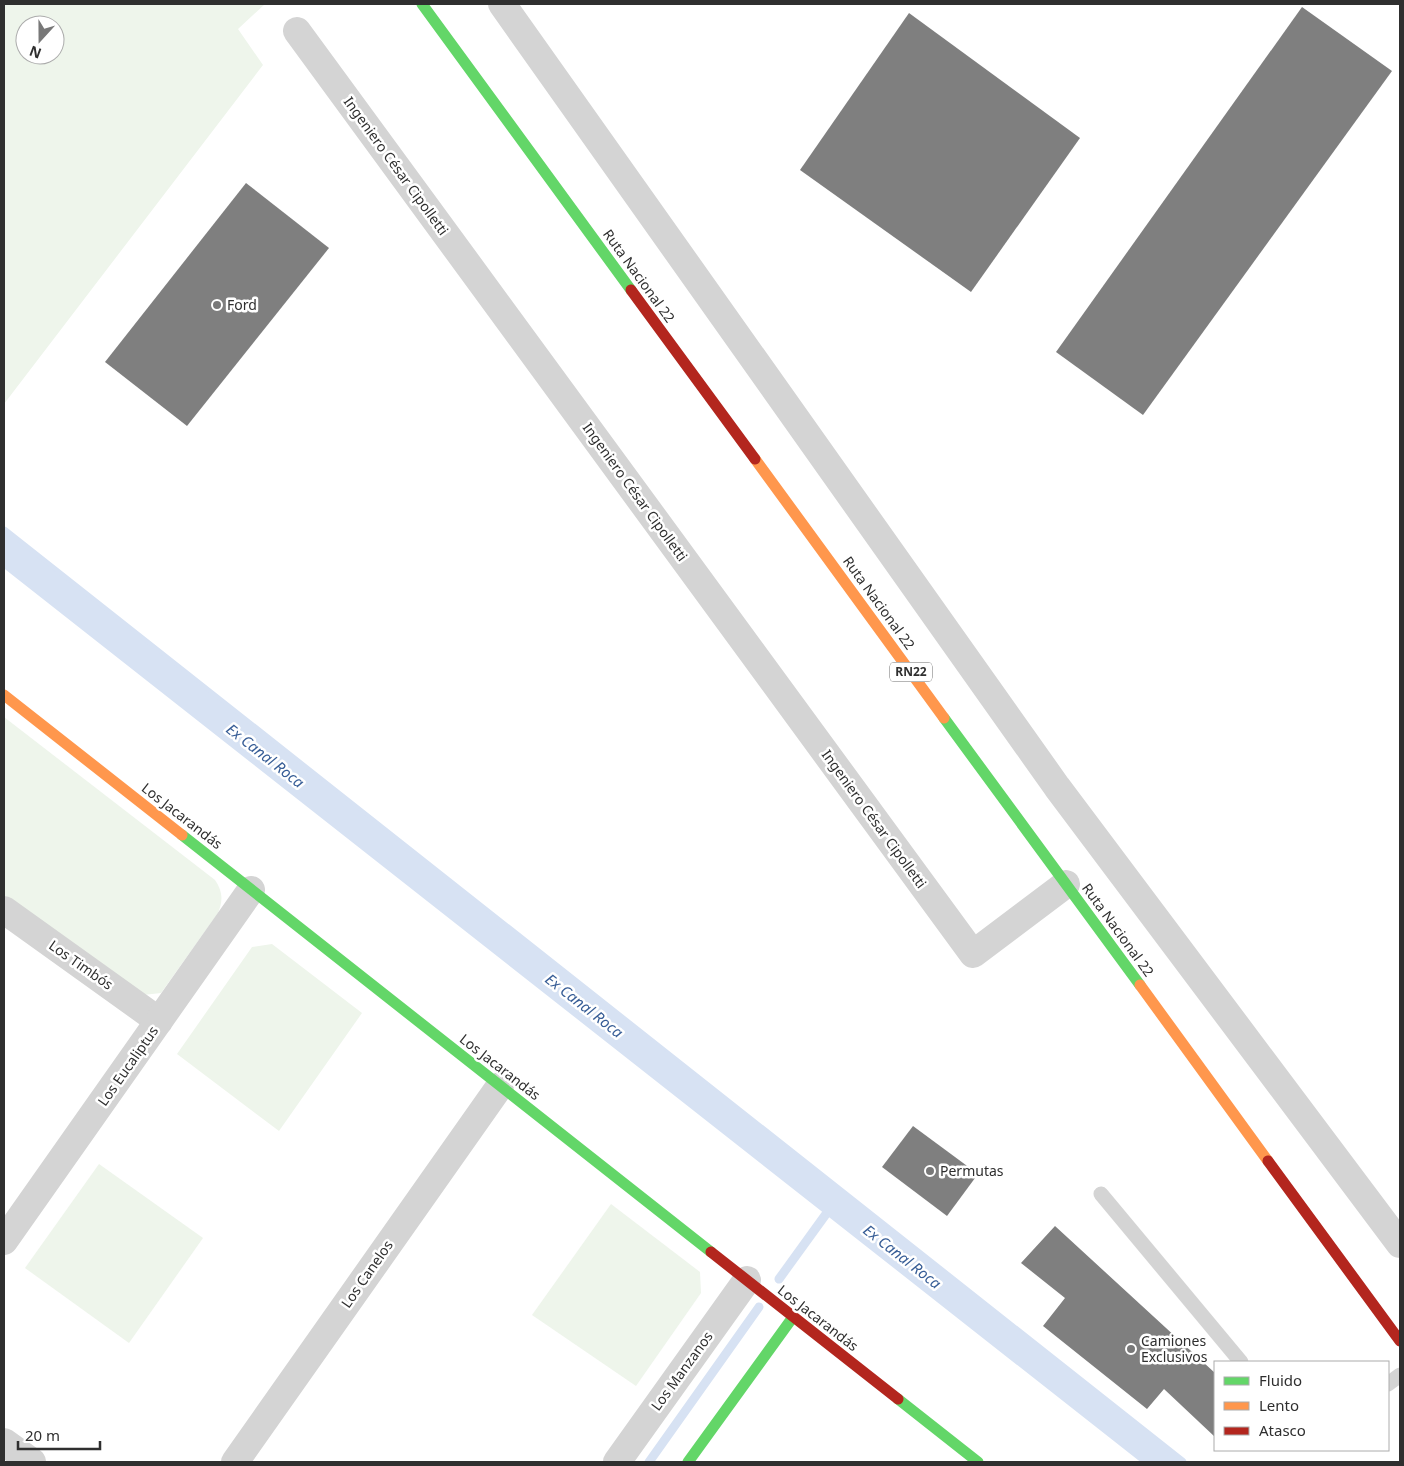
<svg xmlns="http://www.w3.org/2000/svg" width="1404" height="1466" font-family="'Noto Sans',sans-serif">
<rect width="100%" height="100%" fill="#fff"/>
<g fill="#eef5eb" fill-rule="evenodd">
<path d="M4 4H265L238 29 263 65 4 404ZM25 25H55V55H25Z"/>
<path d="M4 717 215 880C223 892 223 901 218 913L161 993 143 995 4 897Z"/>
<path d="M272 944 362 1013 279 1131 177 1054 252 947Z"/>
<path d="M99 1164 203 1238 129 1343 25 1268Z"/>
<path d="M611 1204 700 1272 701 1293 636 1386 532 1315Z"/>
</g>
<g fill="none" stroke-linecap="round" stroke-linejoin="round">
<g stroke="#d7e2f3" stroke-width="9">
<path d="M4 531 1182 1462"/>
<path d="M779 1279 834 1203"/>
<path d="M649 1462 759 1307"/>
</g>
<path stroke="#d7e2f3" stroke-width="29" d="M4 550 1164 1462"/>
</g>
<g fill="#7f7f7f">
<path d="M1302 7 1392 71 1143 415 1056 352Z"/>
<path d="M909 13 1080 138 971 292 800 170Z"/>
<path d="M246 183 329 248 187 426 105 362Z"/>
<path d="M913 1126 978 1174 947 1216 882 1167Z"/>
<path d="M1055 1226 1215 1373V1437L1164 1389 1147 1409 1043 1326 1065 1298 1021 1263Z"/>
</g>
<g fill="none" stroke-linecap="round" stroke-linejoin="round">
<g stroke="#d4d4d4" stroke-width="15">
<path d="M1101 1194 1241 1362"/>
<path d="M1388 1384 1400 1375"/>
</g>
<g stroke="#d4d4d4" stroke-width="28">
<path d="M502 4 1057 787 1400 1244"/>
<path d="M297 31 973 954 1066 884"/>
<path d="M4 910 159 1021"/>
<path d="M4 1241 251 890"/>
<path d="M4 1442 32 1462"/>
<path d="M235 1462 500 1086"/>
<path d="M617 1462 747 1280"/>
</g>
<g stroke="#63d668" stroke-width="11">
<path d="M422 4 631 290"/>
<path d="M944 718 1140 985"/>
<path d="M182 835 711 1252"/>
<path d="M898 1399 978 1462"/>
<path d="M688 1462 793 1317"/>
</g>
<g stroke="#ff974d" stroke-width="11">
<path d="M755 459 944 718"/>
<path d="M4 695 182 835"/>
<path d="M1140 985 1268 1161"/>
</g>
<g stroke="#b3261e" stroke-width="11">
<path d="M631 290 755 459"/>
<path d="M1268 1161 1400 1341"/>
<path d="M711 1252 898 1399"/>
</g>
</g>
<g fill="#787878" stroke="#fff" stroke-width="2">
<circle cx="217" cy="305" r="5"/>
<circle cx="930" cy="1171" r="5"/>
<circle cx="1131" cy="1349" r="5"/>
</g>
<g text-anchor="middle" stroke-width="5" stroke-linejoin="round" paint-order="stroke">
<rect fill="#fff" stroke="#6d6d6d" stroke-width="1" x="890" y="662.5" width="42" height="19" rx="4"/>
<g font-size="12" font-weight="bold" fill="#2f2f2f">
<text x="911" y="676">RN22</text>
</g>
<g font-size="14" fill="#2f2f2f" stroke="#fff">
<text transform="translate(396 166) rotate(54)" y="5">Ingeniero César Cipolletti</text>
<text transform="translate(639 276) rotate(54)" y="5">Ruta Nacional 22</text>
<text transform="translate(635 492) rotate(54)" y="5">Ingeniero César Cipolletti</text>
<text transform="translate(879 603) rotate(54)" y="5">Ruta Nacional 22</text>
<text transform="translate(182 816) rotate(38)" y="5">Los Jacarandás</text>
<text transform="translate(874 819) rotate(54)" y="5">Ingeniero César Cipolletti</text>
<text transform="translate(1118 930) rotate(54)" y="5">Ruta Nacional 22</text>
<text transform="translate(81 965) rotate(35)" y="5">Los Timbós</text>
<text transform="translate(128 1066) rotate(-55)" y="5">Los Eucaliptus</text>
<text transform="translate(500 1067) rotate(38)" y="5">Los Jacarandás</text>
<text transform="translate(367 1274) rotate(-55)" y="5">Los Canelos</text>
<text transform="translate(818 1318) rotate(38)" y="5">Los Jacarandás</text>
<text transform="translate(682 1371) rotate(-54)" y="5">Los Manzanos</text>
</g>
<g font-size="14" fill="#2f2f2f" stroke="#fff" text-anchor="start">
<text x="227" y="310">Ford</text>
<text x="940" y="1176">Permutas</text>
<text x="1141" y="1346">Camiones<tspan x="1141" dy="16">Exclusivos</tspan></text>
</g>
<g font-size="15" font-style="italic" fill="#375d96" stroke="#fff">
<text transform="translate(265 756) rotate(38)" y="5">Ex Canal Roca</text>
<text transform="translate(584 1006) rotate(38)" y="5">Ex Canal Roca</text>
<text transform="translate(902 1257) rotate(38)" y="5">Ex Canal Roca</text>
</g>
</g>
<rect width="1404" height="1466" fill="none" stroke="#2f2f2f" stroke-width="10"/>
<rect x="1214" y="1361" width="175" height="90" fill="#ffffff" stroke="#acacac"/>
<rect x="1224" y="1377" width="25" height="8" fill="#63d668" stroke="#acacac"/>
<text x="1259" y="1386" font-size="15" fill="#2f2f2f">Fluido</text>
<rect x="1224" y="1402" width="25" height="8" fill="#ff974d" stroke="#acacac"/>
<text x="1259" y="1411" font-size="15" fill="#2f2f2f">Lento</text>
<rect x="1224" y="1427" width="25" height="8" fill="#b3261e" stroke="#acacac"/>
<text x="1259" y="1436" font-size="15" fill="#2f2f2f">Atasco</text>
<g transform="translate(40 40) rotate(201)"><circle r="24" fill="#ffffff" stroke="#acacac"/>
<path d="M0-4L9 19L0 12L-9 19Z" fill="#787878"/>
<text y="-8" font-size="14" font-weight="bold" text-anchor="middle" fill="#2f2f2f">N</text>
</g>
<path d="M18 1441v8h82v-8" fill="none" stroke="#2f2f2f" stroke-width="2.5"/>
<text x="25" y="1441" font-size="15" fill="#2f2f2f" stroke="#ffffff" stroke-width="4" paint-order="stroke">20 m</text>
</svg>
